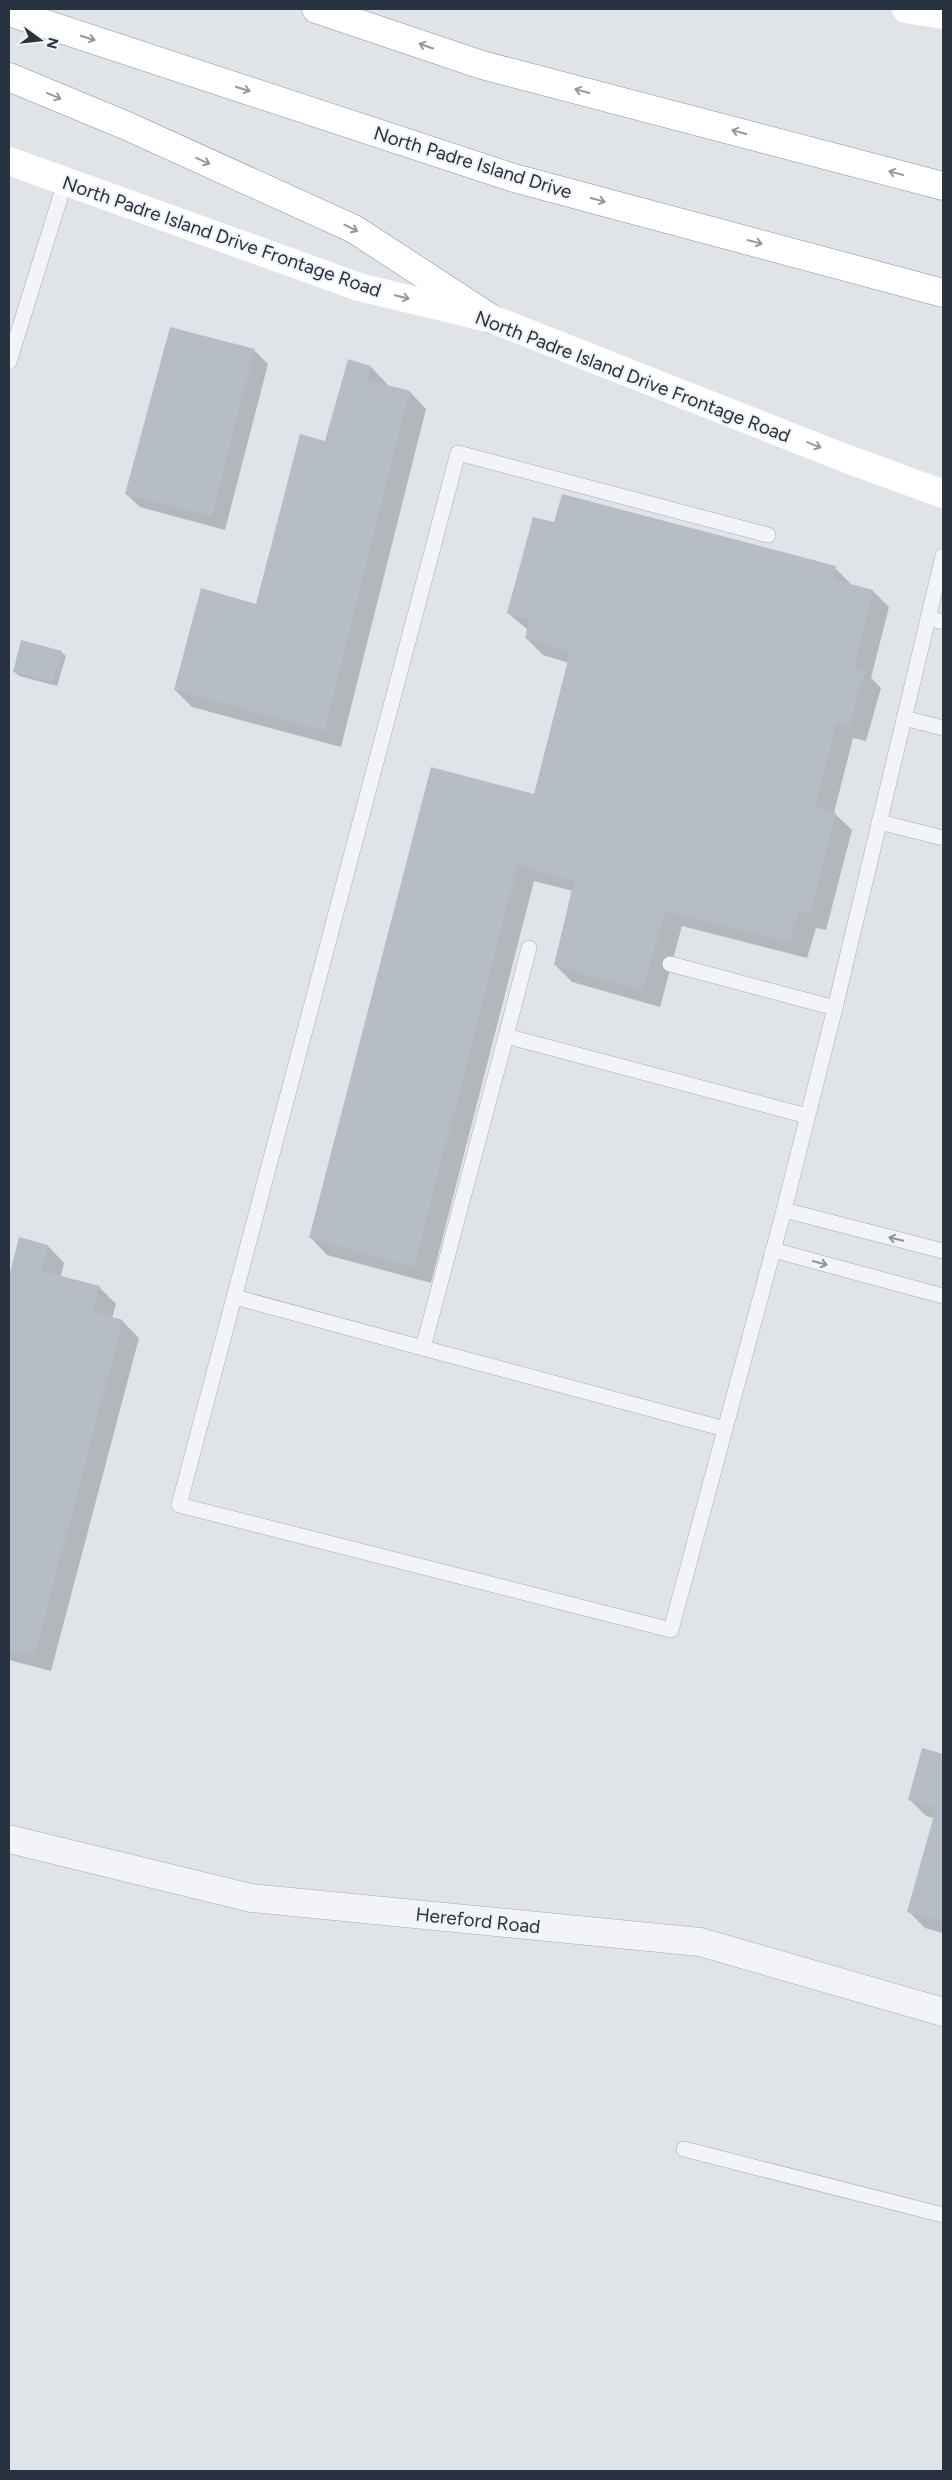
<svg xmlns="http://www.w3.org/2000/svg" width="952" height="2480" font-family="Figtree,sans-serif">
<rect width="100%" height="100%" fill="#e0e4e9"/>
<g fill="#0003">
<path d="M171 329 255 351 268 364 225 530 140 507 126 494Z"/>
<path d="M349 361 371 367 387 384V386L410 392 426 409 341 747 192 707 175 690 257 605 326 442Z"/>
<path d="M555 523 835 568 852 585 873 591 889 607 871 678 881 688 866 741 853 738 834 813 852 830 826 930 816 928 807 958 682 926 660 1007 572 982 555 965 573 891 534 881 431 1283 327 1255 311 1238 535 796 569 663 543 655 526 638 528 630 508 613Z"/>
<path d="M61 652 66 656 57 686 19 676 14 671Z"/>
<path d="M20 1239 48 1246 64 1263 61 1277 99 1287 116 1304 112 1318 122 1321 139 1338 51 1671 9 1660V1282Z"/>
<path d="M923 1749 943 1755V1933L925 1928 908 1911 934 1818 926 1816 910 1800Z"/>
</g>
<g fill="#b7bdc6">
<path d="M170 327 255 349 212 517 125 494Z"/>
<path d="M348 359 371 366 368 380 410 391 325 731 174 690 201 588 256 604 300 434 325 441Z"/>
<path d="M562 494 836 566 833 579 873 590 854 667 865 670 850 726 837 722 815 806 836 813 810 914 799 912 790 942 665 911 643 991 554 965 574 881 518 865 414 1268 309 1238 431 767 534 794 570 652 525 638 529 620 507 613 533 517 554 522Z"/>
<path d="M21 640 62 651 53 682 13 672Z"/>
<path d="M19 1237 48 1245 42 1271 100 1286 93 1312 123 1320 35 1655 9 1649V1277Z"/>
<path d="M922 1748 943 1754V1922L907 1912 936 1808 908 1800Z"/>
</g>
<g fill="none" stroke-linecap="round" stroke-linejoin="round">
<g stroke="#a5abb3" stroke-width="16">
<g id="lane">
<path d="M9 362 65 182"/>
<path d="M768 535 458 453 179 1505 671 1630 784 1210 835 1008 943 556"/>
<path d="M928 618 943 622"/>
<path d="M904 718 943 728"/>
<path d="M879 822 943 838"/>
<path d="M670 964 835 1008"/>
<path d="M506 1036 529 948"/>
<path d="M784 1210 943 1251"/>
<path d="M773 1250 943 1296"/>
<path d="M235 1297 423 1348"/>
<path d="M725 1429 423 1348 506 1036 807 1116"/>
<path d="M684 2149 943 2215"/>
</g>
</g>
<g stroke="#a5abb3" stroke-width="29">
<path id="street" d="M9 1839 251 1898 700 1942 943 2012"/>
</g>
<g stroke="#8791a0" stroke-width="29">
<g id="highway">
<path d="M316 9 482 65 943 186"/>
<path d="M9 12 514 178 943 293"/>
<path d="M9 77 127 126 354 229 492 319"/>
</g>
</g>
<use href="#lane" stroke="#f3f4f7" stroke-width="15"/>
<use href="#street" stroke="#f3f4f7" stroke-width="28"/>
<g stroke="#fff" stroke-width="28">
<path d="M906 9 943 15"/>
<path d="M9 161 359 287 492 319 842 457 943 494"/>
</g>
<use href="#highway" stroke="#fff" stroke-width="28"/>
</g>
<defs><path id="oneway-shaft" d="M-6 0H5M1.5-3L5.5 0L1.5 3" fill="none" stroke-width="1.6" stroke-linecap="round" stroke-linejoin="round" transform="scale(1.25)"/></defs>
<g stroke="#9498a0">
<use href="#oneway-shaft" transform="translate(88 38) rotate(18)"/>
<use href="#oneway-shaft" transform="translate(426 46) rotate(-161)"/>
<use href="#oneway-shaft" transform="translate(243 89) rotate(18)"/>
<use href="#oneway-shaft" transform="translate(582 91) rotate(-165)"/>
<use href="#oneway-shaft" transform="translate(54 96) rotate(23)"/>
<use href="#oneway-shaft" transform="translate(739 132) rotate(-165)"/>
<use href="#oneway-shaft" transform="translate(203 161) rotate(24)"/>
<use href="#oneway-shaft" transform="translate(896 173) rotate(-165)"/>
<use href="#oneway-shaft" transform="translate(598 200) rotate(15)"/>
<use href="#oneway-shaft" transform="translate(351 228) rotate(27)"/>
<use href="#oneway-shaft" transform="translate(755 242) rotate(15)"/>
<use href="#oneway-shaft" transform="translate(402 297) rotate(14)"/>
<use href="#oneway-shaft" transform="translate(814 445) rotate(22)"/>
</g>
<g stroke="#8e939c">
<use href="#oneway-shaft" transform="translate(896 1239) rotate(-166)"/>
<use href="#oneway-shaft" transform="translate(820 1263) rotate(15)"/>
</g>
<g text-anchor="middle" stroke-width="4" stroke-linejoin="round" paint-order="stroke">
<g font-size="19" fill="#283241" stroke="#eff3f6">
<text transform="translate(473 162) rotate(17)" y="7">North Padre Island Drive</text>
<text transform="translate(222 236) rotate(19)" y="7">North Padre Island Drive Frontage Road</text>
<text transform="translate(633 376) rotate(21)" y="7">North Padre Island Drive Frontage Road</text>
<text transform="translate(478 1920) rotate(6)" y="7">Hereford Road</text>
</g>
</g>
<rect width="952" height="2480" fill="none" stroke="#283241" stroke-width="20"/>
<g transform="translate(40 40) rotate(105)" stroke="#eff3f6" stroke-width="4" paint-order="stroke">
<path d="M0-4L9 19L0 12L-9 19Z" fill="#283241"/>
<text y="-8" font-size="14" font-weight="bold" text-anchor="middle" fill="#283241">N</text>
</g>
</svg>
